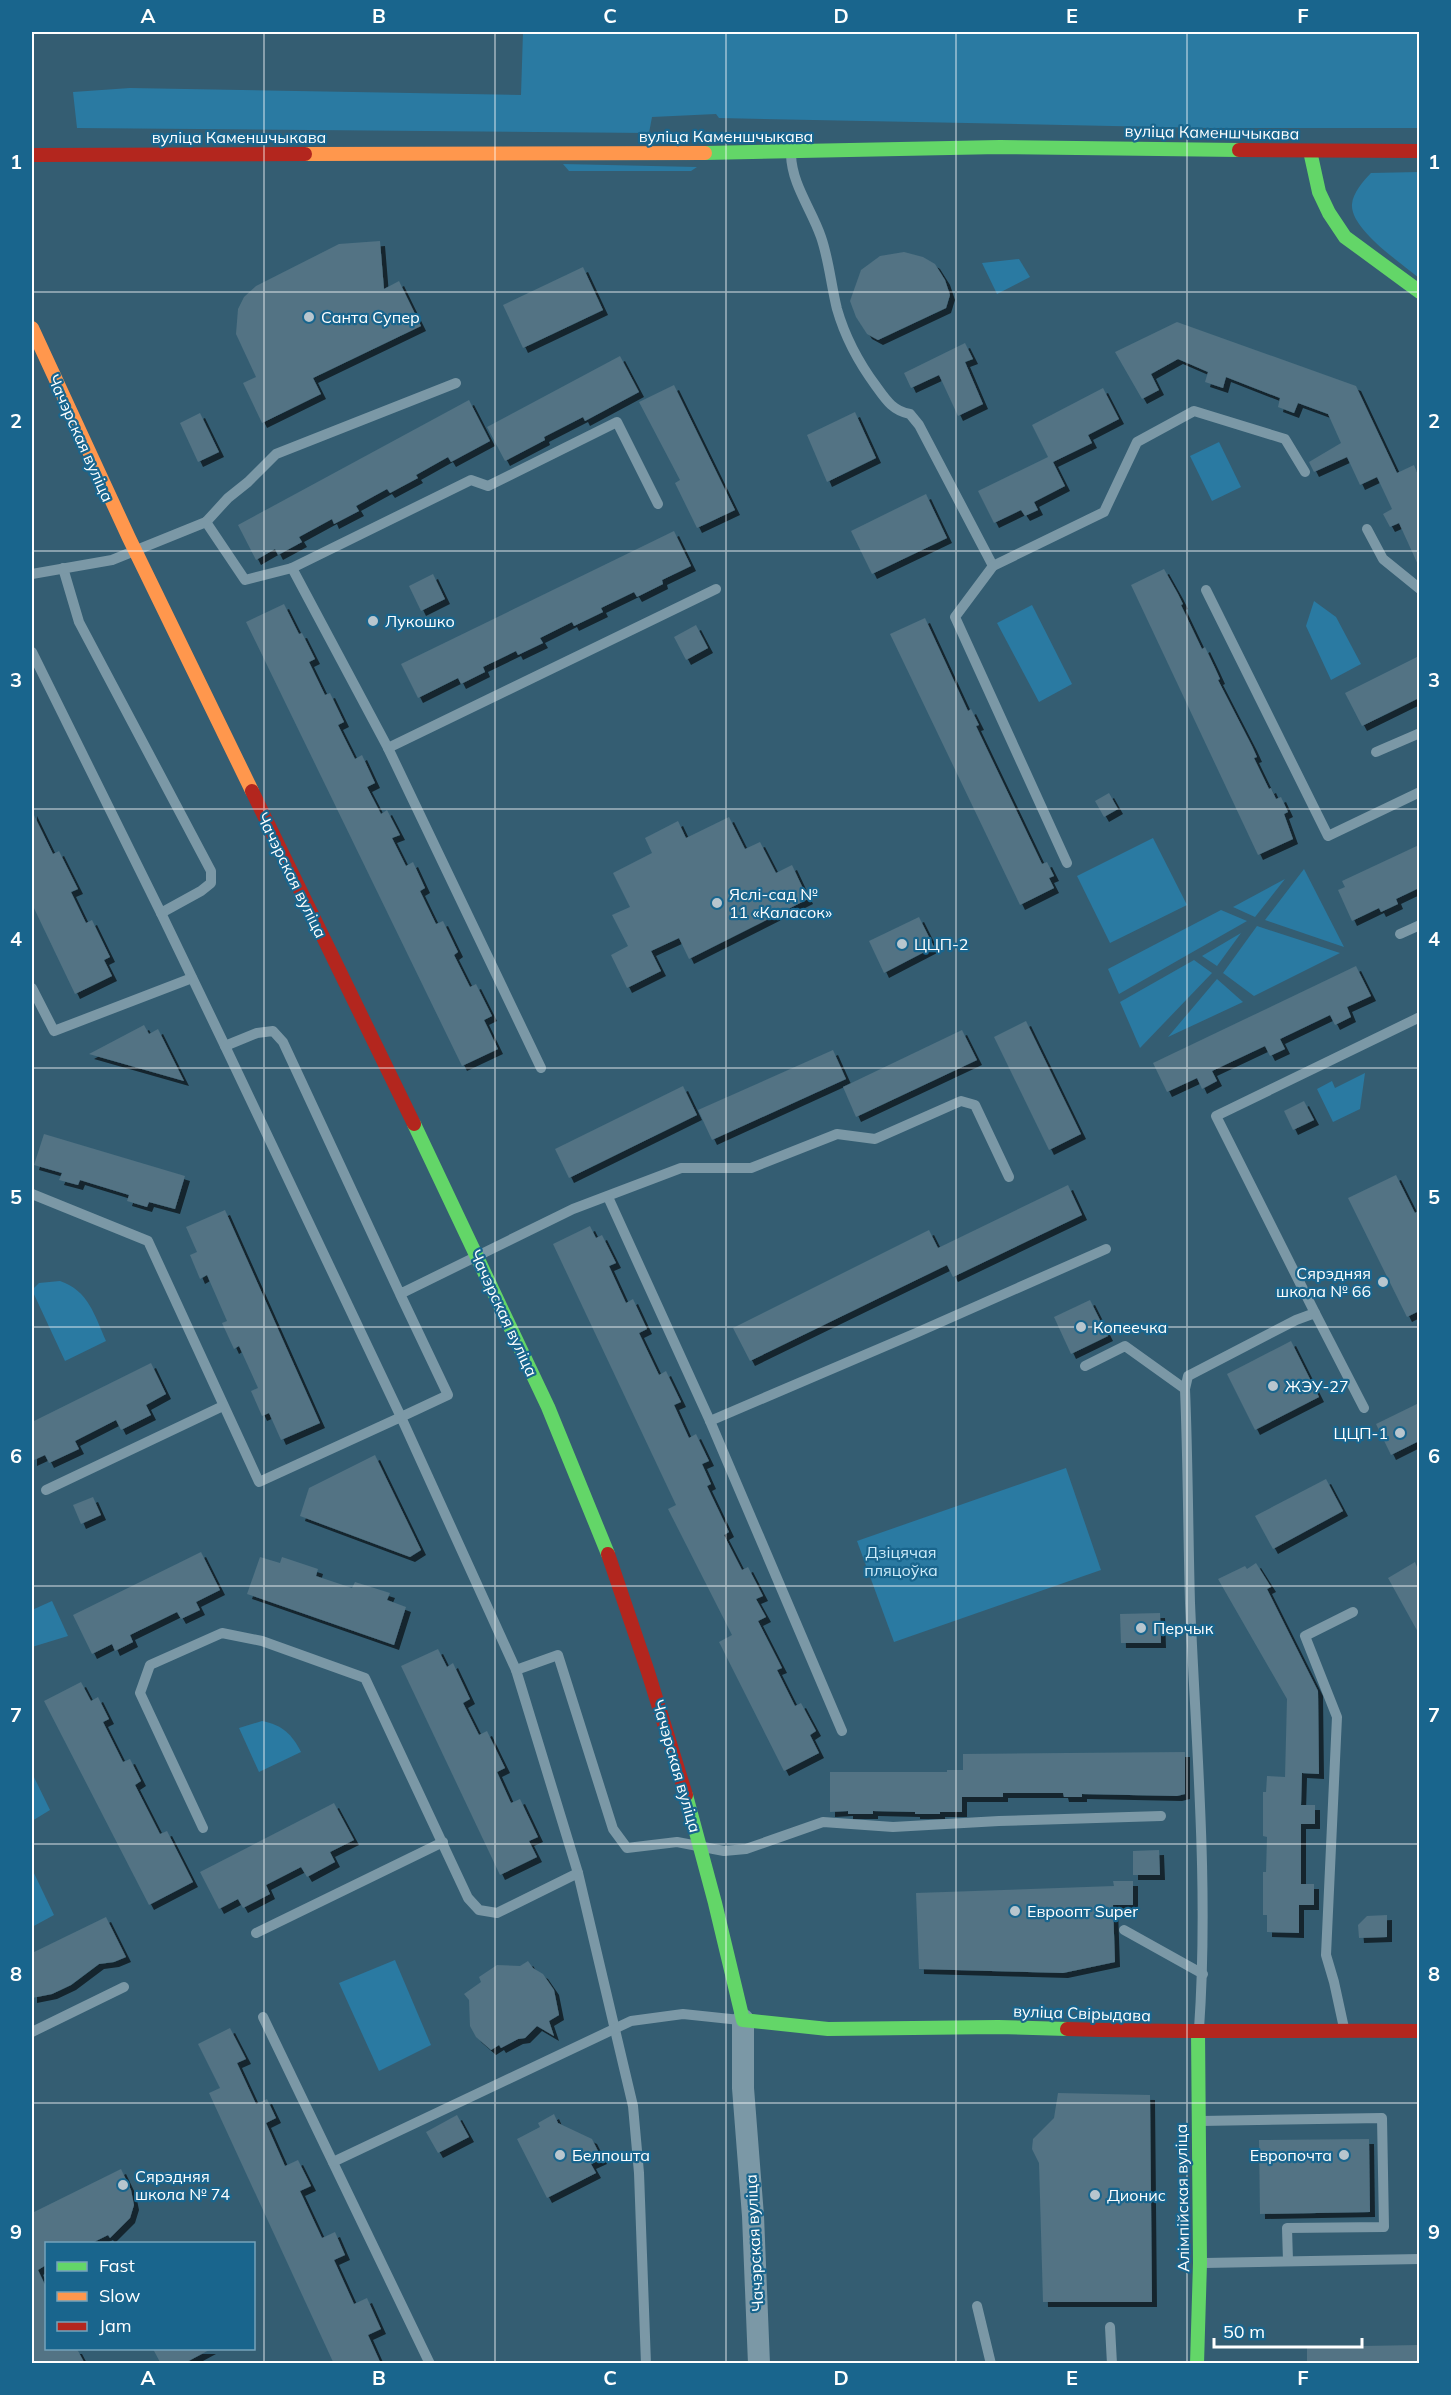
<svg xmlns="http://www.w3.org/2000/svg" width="1451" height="2395" font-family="Mulish,sans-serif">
<defs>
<filter id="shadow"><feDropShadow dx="5" dy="5" stdDeviation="0" flood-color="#0009"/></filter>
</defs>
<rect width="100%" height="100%" fill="#345d72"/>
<g fill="#2a7aa2">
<path d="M523 32H1419V128H1208L719 118 716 114 652 117 649 133 77 128 73 92 130 88 521 95Z"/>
<path d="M563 164 697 167 691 171H569Z"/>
<path d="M1419 172V278C1401 263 1350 229 1352 204 1353 193 1363 181 1371 173Z"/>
<path d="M1019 259 1030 277 997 294 982 263Z"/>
<path d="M1219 442 1241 487 1212 501 1190 456Z"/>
<path d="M1314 601 1336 617 1361 664 1331 680 1306 626Z"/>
<path d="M1032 605 1072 684 1039 702 997 623Z"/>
<path d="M1153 838 1187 905 1110 943 1077 876Z"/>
<path d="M1304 869 1344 947 1265 920Z"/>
<path d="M1285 879 1255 917 1233 907Z"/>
<path d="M1221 910 1247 921 1119 994 1108 969Z"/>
<path d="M1257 926 1340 953 1254 996 1223 973Z"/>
<path d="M1241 933 1217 966 1202 956Z"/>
<path d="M1194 960 1212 973 1140 1048 1120 1002Z"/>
<path d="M1217 979 1243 1002 1168 1037Z"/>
<path d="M1365 1073 1360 1109 1333 1122 1317 1089 1332 1081 1335 1088Z"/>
<path d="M60 1281C88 1290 95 1316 106 1341L65 1361 32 1290 39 1283Z"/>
<path d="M1066 1468 1101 1570 894 1642 857 1541Z"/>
<path d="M52 1601 68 1636 32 1647V1610Z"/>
<path d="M262 1721C282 1725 292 1734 301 1752L259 1772 239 1728Z"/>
<path d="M32 1773 50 1810 32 1821Z"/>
<path d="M32 1869 54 1915 32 1927Z"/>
<path d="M395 1960 431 2045 379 2071 339 1983Z"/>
</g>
<g fill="#527384" filter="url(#shadow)">
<path d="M380 241 384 289 399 281 421 326 313 378 321 394 262 423 243 383 256 377 236 334 238 309 244 297 256 286 339 244Z"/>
<path d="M904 252 923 257 935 264 945 280 950 295 946 308 878 340 867 334 856 317 850 301 861 270 880 256Z"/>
<path d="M583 267 603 310 523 348 503 305Z"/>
<path d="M1177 322 1356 386 1397 473 1414 465 1419 477V567L1399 523 1390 527 1383 514 1392 509 1377 477 1360 485 1347 457 1314 472 1309 462 1341 443 1328 414 1298 403 1294 413 1278 407 1280 398 1226 377 1223 388 1205 382 1208 372 1178 359 1151 374 1159 390 1142 399 1115 352Z"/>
<path d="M965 343 973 359 965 362 983 404 958 416 939 375 911 388 904 373Z"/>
<path d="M620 356 639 392 585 421 583 417 544 437 545 440 505 461 487 427Z"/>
<path d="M674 385 735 510 697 528 675 483 680 480 639 402Z"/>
<path d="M1103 388 1119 419 1088 435 1092 443 1053 462 1065 486 1034 502 1038 510 1025 516 1021 510 994 523 978 491 1048 457 1032 425Z"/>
<path d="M469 400 490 441 451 462 448 457 416 475 418 478 390 493 387 489 356 506 359 511 334 524 332 519 299 537 302 542 278 555 275 549 256 560 238 525Z"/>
<path d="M855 412 876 458 827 482 807 435Z"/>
<path d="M200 413 219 452 198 462 180 423Z"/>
<path d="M926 494 947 538 872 574 851 531Z"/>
<path d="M674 531 691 566 662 580 663 584 637 597 634 592 601 608 603 612 574 626 572 622 540 638 543 643 518 655 516 651 483 667 485 672 461 684 458 678 418 698 401 664Z"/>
<path d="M1164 569 1178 594 1183 604 1181 605 1202 649 1205 647 1215 668 1220 679 1218 680 1252 746 1257 757 1254 758 1269 789 1271 788 1276 799 1281 797 1288 812 1284 814 1293 839 1258 855 1131 585Z"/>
<path d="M433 574 445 599 421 611 409 586Z"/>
<path d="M284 604 299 634 302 633 315 659 309 662 325 695 330 693 344 722 338 725 355 759 362 755 375 783 367 787 381 814 387 810 400 835 392 838 406 866 413 862 425 888 420 891 436 924 443 921 458 952 454 955 470 987 476 984 492 1016 484 1020 498 1049 462 1066 246 622Z"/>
<path d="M925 618 968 711 971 709 979 725 976 726 1042 864 1047 862 1054 876 1049 878 1054 888 1020 905 890 634Z"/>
<path d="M696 625 708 648 686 660 674 637Z"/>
<path d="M1419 656V698L1362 726 1345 693Z"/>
<path d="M1109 793 1118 809 1104 817 1095 801Z"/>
<path d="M32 811 53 854 59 851 78 889 71 892 86 923 92 920 110 957 104 960 112 976 75 994 32 904Z"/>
<path d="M729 817 745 849 760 842 776 873 792 865 808 899 689 959 679 938 651 951 661 971 627 988 611 955 628 946 612 915 630 907 613 873 652 853 645 838 678 821 686 838Z"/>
<path d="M1419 845V888L1396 899 1398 904 1381 912 1379 908 1352 921 1338 890 1345 887 1342 881Z"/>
<path d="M919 917 934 947 884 973 869 941Z"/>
<path d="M1356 966 1371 996 1347 1007 1351 1017 1335 1025 1330 1015 1280 1039 1285 1049 1270 1056 1265 1046 1212 1071 1217 1081 1202 1089 1197 1078 1167 1092 1153 1063Z"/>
<path d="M1026 1021 1081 1134 1049 1150 994 1037Z"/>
<path d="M144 1025 149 1034 158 1029 184 1081 89 1054Z"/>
<path d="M962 1030 977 1060 856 1117 843 1087Z"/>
<path d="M833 1050 846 1079 712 1140 698 1110Z"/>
<path d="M683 1086 697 1115 569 1178 555 1149Z"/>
<path d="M1304 1101 1314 1120 1293 1130 1284 1111Z"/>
<path d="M44 1134 185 1176 175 1209 149 1202 147 1207 127 1201 129 1195 80 1180 78 1185 59 1180 62 1173 34 1165Z"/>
<path d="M1396 1175 1415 1213 1419 1210V1311L1407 1317 1348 1198Z"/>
<path d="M1068 1185 1082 1215 953 1277 947 1265 750 1361 733 1328 929 1230 938 1248Z"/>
<path d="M225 1210 320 1423 281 1440 269 1413 262 1416 251 1391 258 1388 239 1346 234 1349 222 1323 227 1321 207 1275 200 1279 190 1255 197 1252 186 1227Z"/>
<path d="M590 1226 596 1238 602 1235 616 1263 609 1266 626 1303 633 1299 647 1329 639 1333 659 1375 666 1371 681 1402 674 1405 689 1438 696 1434 709 1461 702 1464 711 1484 707 1486 729 1532 724 1535 742 1570 748 1567 763 1596 756 1599 766 1617 758 1621 782 1668 777 1670 795 1706 801 1703 816 1731 810 1735 819 1753 784 1771 719 1642 732 1635 668 1509 676 1505 553 1244Z"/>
<path d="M1090 1300 1108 1336 1071 1354 1054 1317Z"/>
<path d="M1291 1341 1319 1397 1255 1430 1227 1374Z"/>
<path d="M151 1363 166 1394 146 1405 151 1415 121 1430 116 1420 75 1441 79 1449 49 1463 45 1455 32 1461V1422Z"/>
<path d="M1419 1403V1441L1391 1455 1376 1424Z"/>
<path d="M375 1455 421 1550 410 1557 300 1516 309 1488Z"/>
<path d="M1326 1479 1343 1511 1273 1549 1255 1516Z"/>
<path d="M93 1497 101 1515 81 1524 73 1505Z"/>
<path d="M201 1552 220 1590 196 1602 200 1610 181 1619 177 1612 130 1635 133 1642 115 1651 112 1644 92 1654 73 1615Z"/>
<path d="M260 1557 280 1563 282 1557 318 1569 316 1576 352 1588 355 1582 390 1593 387 1600 406 1607 394 1645 247 1594Z"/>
<path d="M1415 1562 1419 1572V1634L1388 1578Z"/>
<path d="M1256 1563 1271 1587 1267 1589 1318 1691 1319 1774 1302 1773 1301 1805H1315V1824H1301V1884H1314V1905H1299V1933L1267 1932V1915H1263V1872H1266L1267 1837 1263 1836V1792H1266L1267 1776 1285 1777 1287 1699 1218 1579 1245 1566 1247 1569Z"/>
<path d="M1160 1613 1161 1643H1121L1120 1614Z"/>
<path d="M438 1649 447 1667 453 1663 470 1699 463 1703 479 1735 487 1731 505 1768 497 1772 511 1803 520 1799 538 1837 529 1841 537 1857 500 1875 401 1666Z"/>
<path d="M81 1682 91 1701 98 1697 109 1719 103 1722 123 1762 130 1759 141 1781 135 1785 160 1834 167 1831 193 1882 149 1905 44 1701Z"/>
<path d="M1185 1752V1794L1177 1796 1082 1794V1797H1064L1063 1793H1003V1797H962V1812H940V1814H915V1812L873 1811V1814H848V1811L830 1812V1772H947V1770H963V1754Z"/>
<path d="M334 1803 354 1840 330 1852 335 1862 307 1877 301 1867 266 1885 270 1894 243 1908 238 1899 219 1909 200 1872Z"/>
<path d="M1159 1850 1160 1875H1133V1851Z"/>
<path d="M1113 1881H1133V1905H1113L1115 1962 1063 1973 919 1969 916 1893 1114 1886Z"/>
<path d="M1387 1915V1937L1359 1938 1358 1925 1367 1916Z"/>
<path d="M106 1917 126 1957 114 1962 99 1964 71 1985 52 1994 32 1998V1953Z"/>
<path d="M528 1961 533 1968 543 1974 554 1990 559 2015 549 2021 554 2036 537 2026 525 2038 518 2039 501 2048 499 2045 491 2050 476 2037 470 2026 469 2000 464 1994 481 1982 479 1977 497 1965 520 1966Z"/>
<path d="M230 2028 246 2059 237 2063 256 2104 267 2099 276 2118 266 2123 285 2166 298 2160 311 2186 300 2191 322 2238 335 2232 345 2255 334 2260 354 2304 367 2298 381 2329 368 2335 381 2364H334L209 2093 220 2088 198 2044Z"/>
<path d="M1058 2093 1150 2095 1152 2302H1043L1039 2163 1032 2149 1033 2139 1054 2118Z"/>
<path d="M554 2114 558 2123 592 2139 602 2159 591 2164 596 2173 547 2198 517 2139 540 2127 538 2123Z"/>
<path d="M457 2115 469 2137 438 2153 426 2132Z"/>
<path d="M1369 2139 1370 2212 1260 2214 1259 2140Z"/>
<path d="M121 2169 131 2190 134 2205 130 2218 110 2238 108 2235 90 2244H46V2265L38 2270 46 2287V2349H77L85 2364H32V2213Z"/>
<path d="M1419 2345V2364H1307V2347Z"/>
<path d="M153 2349H211L183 2364H161Z"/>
</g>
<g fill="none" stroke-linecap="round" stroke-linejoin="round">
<g stroke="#7b98a6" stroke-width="10">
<path d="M791 155C792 185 812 210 821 237 829 260 831 285 837 309 845 337 859 363 876 386 886 400 893 411 910 414L919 425 993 566"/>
<path d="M206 522 228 498 248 482 276 454 456 383"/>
<path d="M1367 529 1383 559 1420 589"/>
<path d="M63 568 79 622 211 871V883L201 891 161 913"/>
<path d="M292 568 388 748 541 1068"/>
<path d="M32 574 112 560 206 522 245 580 292 568 471 480 488 486 617 422 658 504"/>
<path d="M1206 590 1328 836 1420 792"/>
<path d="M32 652 161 913 225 1046"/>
<path d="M388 748 716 589"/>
<path d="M1376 752 1420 733"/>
<path d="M1067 863 955 617 993 566 1104 512 1137 442 1194 411 1285 439 1305 472"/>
<path d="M1400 934 1420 925"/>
<path d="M32 988 54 1031 192 978"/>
<path d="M32 1194 148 1241 259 1482 401 1417 516 1670 578 1873"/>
<path d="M608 1197 710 1421 842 1731"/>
<path d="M400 1294 283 1042 273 1031 257 1033 225 1046 401 1417 448 1395 400 1294 573 1209 681 1168H751L837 1134 875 1139 961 1101 975 1105 1009 1177"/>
<path d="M1315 1313 1216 1116 1420 1017"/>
<path d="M1085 1366 1125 1346 1185 1389C1188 1461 1188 1532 1190 1603 1196 1745 1209 1887 1199 2029"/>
<path d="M1185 1389 1188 1376 1296 1320 1315 1313 1364 1408"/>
<path d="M710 1421 916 1333 1106 1249"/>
<path d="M46 1490 223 1406"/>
<path d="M516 1670 558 1655 613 1829 627 1848 677 1842 724 1851 746 1849 823 1822 893 1827 999 1821 1161 1816"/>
<path d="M203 1828 140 1693 150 1665 222 1633 262 1641 365 1678 468 1898 479 1910 497 1913 578 1873 633 2106 639 2173 646 2364"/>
<path d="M1124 1930 1203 1974"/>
<path d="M256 1933 443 1842"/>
<path d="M263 2017 430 2364"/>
<path d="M1344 2028 1334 1982 1326 1955 1337 1717 1305 1636 1353 1612"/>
<path d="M32 2032 124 1987"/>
<path d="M1201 2121 1382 2118 1384 2227 1287 2228 1288 2261"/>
<path d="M333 2162 631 2021 683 2014 740 2020"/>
<path d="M1204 2263 1420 2259"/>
<path d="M977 2306 991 2364"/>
<path d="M1110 2327 1112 2364"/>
</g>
<path stroke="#7b98a6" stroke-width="22" d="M743 2020V2088L753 2216 759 2364"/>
<g stroke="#63d668" stroke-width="14">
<path d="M1310 151 1319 192 1329 213 1345 237 1420 292"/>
<path d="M705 153 1000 147 1239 150"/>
<path d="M414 1124 548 1407 608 1554"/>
<path d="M686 1795 715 1903 743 2020 828 2029 998 2027 1067 2029"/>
<path d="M1197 2364 1200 2263 1198 2032"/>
</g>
<g stroke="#ff974d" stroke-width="14">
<path d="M305 154 705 153"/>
<path d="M32 328 129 538 252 791"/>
</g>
<g stroke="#b3261e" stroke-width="14">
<path d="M1239 150 1420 151"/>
<path d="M32 155 305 154"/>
<path d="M252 791 414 1124"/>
<path d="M608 1554 648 1672 686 1795"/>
<path d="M1067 2029C1185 2033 1302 2030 1420 2031"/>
</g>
</g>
<path fill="none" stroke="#fff" stroke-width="1.5" stroke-opacity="0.55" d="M264 32V2364M495 32V2364M726 32V2364M956 32V2364M1187 32V2364M32 292H1420M32 551H1420M32 809H1420M32 1068H1420M32 1327H1420M32 1586H1420M32 1844H1420M32 2103H1420"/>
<g fill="#b8c6ce" stroke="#19658d" stroke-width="2">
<circle cx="309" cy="317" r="6"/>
<circle cx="373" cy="621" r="6"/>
<circle cx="717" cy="903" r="6"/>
<circle cx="902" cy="944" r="6"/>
<circle cx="1383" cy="1282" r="6"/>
<circle cx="1081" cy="1327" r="6"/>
<circle cx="1273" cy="1386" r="6"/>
<circle cx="1400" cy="1433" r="6"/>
<circle cx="1141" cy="1628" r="6"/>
<circle cx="1015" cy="1911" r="6"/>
<circle cx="560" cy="2155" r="6"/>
<circle cx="1344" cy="2155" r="6"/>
<circle cx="123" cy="2185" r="6"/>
<circle cx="1095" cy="2195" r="6"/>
</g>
<g text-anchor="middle" stroke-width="4.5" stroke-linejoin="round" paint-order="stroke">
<g font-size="16" fill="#fff" stroke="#19658d">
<text transform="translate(1212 132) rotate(1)" y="6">вуліца Каменшчыкава</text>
<text x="726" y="142">вуліца Каменшчыкава</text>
<text x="239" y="143">вуліца Каменшчыкава</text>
<text transform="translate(81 438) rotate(66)" y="6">Чачэрская вуліца</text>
<text transform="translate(292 875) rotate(64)" y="6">Чачэрская вуліца</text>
<text transform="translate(504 1313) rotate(65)" y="6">Чачэрская вуліца</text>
<text transform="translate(677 1766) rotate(74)" y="6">Чачэрская вуліца</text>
<text transform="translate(1082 2013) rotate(2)" y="6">вуліца Свірыдава</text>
<text transform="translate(1182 2198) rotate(-91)" y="6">Алімпійская вуліца</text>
<text transform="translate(754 2243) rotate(-93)" y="6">Чачэрская вуліца</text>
</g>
<g font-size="16" fill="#fff" stroke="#19658d" text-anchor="start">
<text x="321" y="323">Санта Супер</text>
<text x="385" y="627">Лукошко</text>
<text x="729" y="900">Яслі-сад №<tspan x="729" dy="18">11 «Каласок»</tspan></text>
<text x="914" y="950">ЦЦП-2</text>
<text x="1371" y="1279" text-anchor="end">Сярэдняя<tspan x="1371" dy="18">школа № 66</tspan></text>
<text x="1093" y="1333">Копеечка</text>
<text x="1285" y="1392">ЖЭУ-27</text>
<text x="1388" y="1439" text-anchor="end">ЦЦП-1</text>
<text x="1153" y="1634">Перчык</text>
<text x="1027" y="1917">Евроопт Super</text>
<text x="572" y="2161">Белпошта</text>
<text x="1332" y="2161" text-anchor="end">Европочта</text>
<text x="135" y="2182">Сярэдняя<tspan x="135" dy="18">школа № 74</tspan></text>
<text x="1107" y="2201">Дионис</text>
</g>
<g font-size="16" fill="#cbebfa" stroke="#19658d">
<text x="901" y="1558">Дзіцячая<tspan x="901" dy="18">пляцоўка</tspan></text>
</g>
</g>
<rect width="1451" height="2395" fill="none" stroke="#19658d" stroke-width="66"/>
<rect x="45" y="2242" width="210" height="108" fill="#19658d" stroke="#75a3bb" stroke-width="1.5"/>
<rect x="57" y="2262" width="30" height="9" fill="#63d668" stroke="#75a3bb" stroke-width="1.5"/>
<text x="99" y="2272" font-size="18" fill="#ffffff">Fast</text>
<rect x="57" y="2292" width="30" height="9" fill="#ff974d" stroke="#75a3bb" stroke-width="1.5"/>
<text x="99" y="2302" font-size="18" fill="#ffffff">Slow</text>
<rect x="57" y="2322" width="30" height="9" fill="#b3261e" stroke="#75a3bb" stroke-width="1.5"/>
<text x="99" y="2332" font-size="18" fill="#ffffff">Jam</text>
<path d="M1214 2338v9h148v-9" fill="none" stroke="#ffffff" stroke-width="3"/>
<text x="1223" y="2338" font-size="18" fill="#ffffff" stroke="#19658d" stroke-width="4.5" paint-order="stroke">50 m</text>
<rect x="33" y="33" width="1385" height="2329" fill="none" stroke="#fff" stroke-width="2"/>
<g font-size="20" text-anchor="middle" font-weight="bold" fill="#fff">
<text x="148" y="23">A</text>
<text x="379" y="23">B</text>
<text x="610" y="23">C</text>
<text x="841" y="23">D</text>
<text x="1072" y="23">E</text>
<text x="1303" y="23">F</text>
<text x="16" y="169">1</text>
<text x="1434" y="169">1</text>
<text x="16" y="428">2</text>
<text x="1434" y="428">2</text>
<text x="16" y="687">3</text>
<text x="1434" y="687">3</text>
<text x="16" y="946">4</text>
<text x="1434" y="946">4</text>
<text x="16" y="1204">5</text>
<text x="1434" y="1204">5</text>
<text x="16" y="1463">6</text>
<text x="1434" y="1463">6</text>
<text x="16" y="1722">7</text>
<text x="1434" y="1722">7</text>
<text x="16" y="1981">8</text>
<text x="1434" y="1981">8</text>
<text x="16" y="2239">9</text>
<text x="1434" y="2239">9</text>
<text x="148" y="2385">A</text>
<text x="379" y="2385">B</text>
<text x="610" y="2385">C</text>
<text x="841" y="2385">D</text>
<text x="1072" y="2385">E</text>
<text x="1303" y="2385">F</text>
</g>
</svg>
